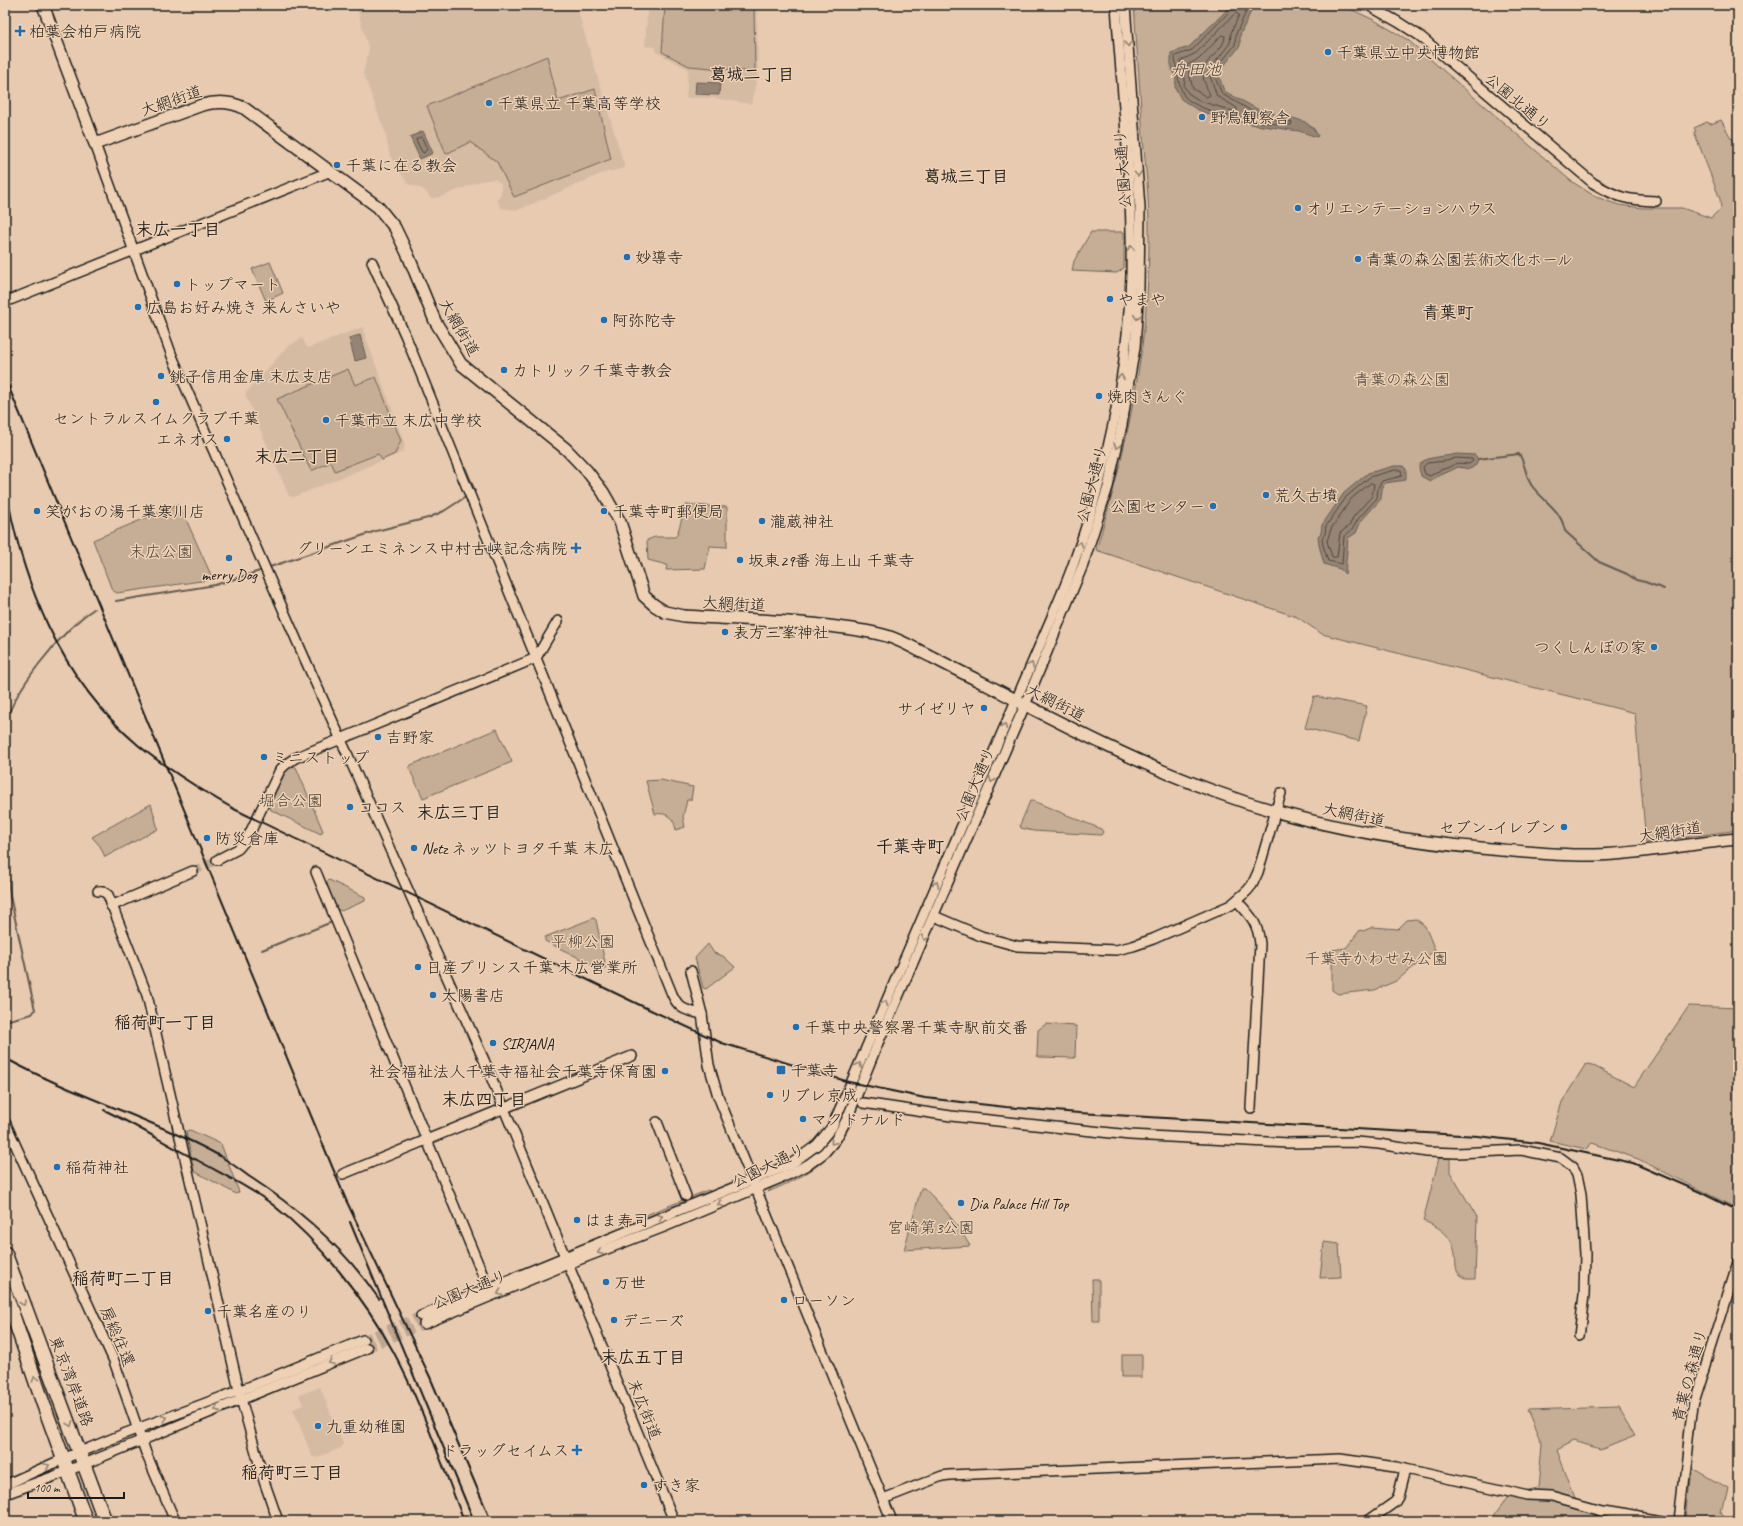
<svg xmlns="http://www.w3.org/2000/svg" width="1743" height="1526" font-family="Caveat,'Klee One',sans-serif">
<rect width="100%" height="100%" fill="#e7caaf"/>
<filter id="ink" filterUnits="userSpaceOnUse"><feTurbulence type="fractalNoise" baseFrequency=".025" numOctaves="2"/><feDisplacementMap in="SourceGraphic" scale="8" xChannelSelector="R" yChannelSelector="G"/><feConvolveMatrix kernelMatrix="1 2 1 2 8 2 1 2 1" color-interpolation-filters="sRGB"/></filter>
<g filter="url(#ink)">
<g fill="#d6bba3">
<path d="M356 5H576L625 168 603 173 518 210 501 208 497 200 501 194V183L494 179 481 181 440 197 431 198 423 189 408 184 390 156 385 132 363 73 369 50Z"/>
<path d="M648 5H757L758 74 751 104 713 98H686L688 69 656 52V47L645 46Z"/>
<path d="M362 327 405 445 403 452 294 497 289 496 245 394 286 348 302 338 308 348Z"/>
<path d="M320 1387 343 1444 341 1448 316 1458 312 1456 293 1409 303 1405 299 1395Z"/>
</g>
<g fill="#c5ad96" stroke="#706459">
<path d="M665 5 754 6 755 72 689 66 662 52Z"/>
<path d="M1134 5H1342L1374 20 1408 40 1571 181 1596 197 1619 205 1643 208H1682L1711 218 1721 208 1720 199 1694 132 1696 131 1694 128 1707 122 1711 124 1721 120 1731 138 1738 143V830L1646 843 1635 713 1322 634 1297 617 1096 550C1128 447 1150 340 1149 231 1149 200 1146 169 1143 138 1140 94 1137 49 1134 5Z"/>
<path d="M547 56 558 101 595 89 611 159 514 197 497 162 470 142 446 154 427 106Z"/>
<path d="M1091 232H1124V268L1117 273 1072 271 1074 261Z"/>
<path d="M270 262 283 293 266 301 252 269Z"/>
<path d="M348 369 355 385 376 377 401 441 395 454 382 460 378 454 335 471 331 462 311 471 277 399Z"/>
<path d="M177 505 180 506 211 575 208 580 117 593 112 590 93 540Z"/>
<path d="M686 505 727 507V547L710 546 705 569 666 570 667 565 648 560 647 540 655 537H675L677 535Z"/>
<path d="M1314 696 1367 706 1359 741 1305 728Z"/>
<path d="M497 729 512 762 423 798 409 768 411 765Z"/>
<path d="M291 766 296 767 323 831 321 834 271 810 269 806 286 771Z"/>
<path d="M661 780 693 787 691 800H687L683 817 685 827 676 830C674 818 668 812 655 814L646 781Z"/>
<path d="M1030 801H1033L1101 829 1103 832 1101 835 1033 831 1021 828 1020 825Z"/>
<path d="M151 804 158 829 105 857 100 846 92 837Z"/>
<path d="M329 880 365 897V901L341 911 337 909 326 882Z"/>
<path d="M594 918 596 920 606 967 603 970 545 941V937Z"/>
<path d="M1416 919 1425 926 1435 950 1396 981 1375 990 1338 994 1332 990V950L1346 948 1360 930 1363 931 1373 927 1398 929 1407 920Z"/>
<path d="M708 944 714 953 723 956 735 967 706 989 703 988 695 958Z"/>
<path d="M1689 1006 1738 1008V1209L1638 1159 1592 1143 1586 1149 1550 1141 1562 1102 1585 1065 1590 1064 1634 1087Z"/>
<path d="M1046 1024 1076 1026 1075 1058 1038 1057 1037 1055 1038 1030Z"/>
<path d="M860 1098C860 1105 856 1111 853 1118 836 1160 808 1175 768 1192L772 1187 808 1171 822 1160Z"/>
<path d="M190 1130 221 1144 239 1192 236 1194 194 1171 186 1131Z"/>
<path d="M1439 1158H1450V1172L1477 1217 1475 1279H1466L1458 1273C1455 1267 1456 1260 1455 1254 1452 1235 1440 1227 1423 1221Z"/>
<path d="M921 1188H924C942 1205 958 1225 970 1246L904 1250Z"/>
<path d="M708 1190 712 1192 640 1222 641 1217Z"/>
<path d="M1324 1242 1339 1244 1341 1277 1320 1278Z"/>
<path d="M1092 1279H1099V1321H1093Z"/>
<rect x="1122" y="1355" width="20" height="22"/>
<path d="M1618 1407 1635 1435 1600 1449 1574 1441 1557 1450 1575 1498 1596 1515V1521H1490L1510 1494 1538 1488 1542 1444 1527 1410Z"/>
<path d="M1692 1468 1727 1488 1721 1512 1728 1521H1687Z"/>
</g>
<g fill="#968574" stroke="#655b51">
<path d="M1232 5H1254L1240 35V46L1218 73 1224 91 1259 110 1270 111 1276 115 1287 116 1305 122 1314 129 1318 136 1317 137 1299 131 1256 125 1220 118 1196 109 1181 99 1175 87 1176 80 1171 67V53L1189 47Z"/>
<path d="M696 82 720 83 719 95 695 94Z"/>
<path d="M423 131 433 153 420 159 410 137Z"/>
<path d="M360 335 366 358 355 361 349 338Z"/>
<path d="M1456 454 1475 455 1478 459 1476 465 1470 469 1458 467C1449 472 1439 475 1430 481L1421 476C1421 474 1419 470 1419 467 1420 456 1447 457 1456 454Z"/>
<path d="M1394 466H1403L1406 469V480L1385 483 1382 489 1381 499 1361 521 1356 533 1348 538 1345 574 1340 569 1324 564 1319 545 1318 536 1321 533 1322 525 1344 493 1368 473Z"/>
</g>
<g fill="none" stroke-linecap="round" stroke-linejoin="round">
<g stroke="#4d463f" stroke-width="1">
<path d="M1234 5 1232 9 1192 50 1175 56C1175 63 1180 92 1185 97 1202 115 1266 124 1291 125L1292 123 1291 122 1274 119 1268 115 1257 114 1222 94 1214 75 1215 70 1235 45 1236 34 1249 5"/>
<path d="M1236 13 1239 15 1231 33 1230 43 1211 68 1209 73 1217 96 1237 108V110L1236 112 1200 101 1188 93 1184 86 1185 78 1180 61 1196 53Z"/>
<path d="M1222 35 1225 36C1225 51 1203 58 1203 74 1203 81 1207 88 1210 95L1207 97 1193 89 1187 65 1199 59Z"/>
<path d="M420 137 422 138 427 149 424 153 422 152 416 140Z"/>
<path d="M1456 458 1472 459 1473 461 1469 464 1457 463 1447 468 1440 470 1430 476 1425 474 1423 467 1427 463 1446 461Z"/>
<path d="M1395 470H1401L1402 476 1382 481 1378 488 1377 498 1358 519 1352 530 1344 536 1342 564 1328 561 1323 545 1322 538 1325 534 1326 526 1347 496 1370 477Z"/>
<path d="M1371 483 1374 484 1372 496 1354 516 1349 526 1340 533 1337 557H1332L1327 541 1331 529 1351 499Z"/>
</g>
<g stroke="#655b51" stroke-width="2">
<path d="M1478 459 1519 454C1525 462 1526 479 1532 486 1544 502 1561 509 1565 531L1599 562 1627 574 1636 580 1645 582 1664 589"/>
<path d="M465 467 475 491 473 493"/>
<path d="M267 568 376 531 428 518 444 511 467 496"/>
<path d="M116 601 215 585 263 570"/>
<path d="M5 729C8 695 65 627 94 609"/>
<path d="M5 847 10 896 35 1010 32 1014 5 1021"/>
<path d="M262 950 332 922"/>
</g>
<g stroke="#bea792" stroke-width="9" stroke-dasharray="9 4.5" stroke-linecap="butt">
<path d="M193 871 217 860"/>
<path d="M363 1340 421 1316"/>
<path d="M367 1348 424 1324"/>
</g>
<g stroke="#1c1c1c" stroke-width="12">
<g id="minor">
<path d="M1368 5 1398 22 1420 36 1593 183C1618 198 1627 200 1656 201"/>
<path d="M95 144 172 356 304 657 484 1060 674 1521"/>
<path d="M372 262 406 337 672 994C679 1010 686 1010 702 1014"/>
<path d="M5 302 331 171"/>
<path d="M217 860 238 849 248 837 280 770 285 765 295 758 536 658 558 621"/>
<path d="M316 872 484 1278"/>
<path d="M98 891H103L108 895 147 995 241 1399 264 1481 278 1521"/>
<path d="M1237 901C1251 916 1258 923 1260 944L1251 1108"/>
<path d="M111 906 193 871"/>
<path d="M934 916 981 936 1017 946 1116 950 1133 946 1153 939 1231 905 1247 891 1252 885 1258 872 1281 793"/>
<path d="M691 971 702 1014 709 1065 718 1096 892 1521"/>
<path d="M863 1103 951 1116 1130 1135 1288 1143 1356 1142 1379 1144 1427 1152 1457 1153 1521 1150 1561 1158 1573 1167 1577 1175 1581 1194 1585 1254 1584 1295 1579 1336"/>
<path d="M5 1122 114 1361 146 1453 175 1521"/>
<path d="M657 1122 686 1196"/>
<path d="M343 1174 632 1056"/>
<path d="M421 1316 791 1164 817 1145 832 1127 1042 640C1053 614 1065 588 1074 562 1107 470 1128 373 1131 275 1133 184 1122 95 1116 5"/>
<path d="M424 1324 568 1264 664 1227 790 1174 809 1164 824 1153 836 1139 847 1119 878 1043 1025 705 1083 565 1108 487 1122 425 1129 381 1135 348 1139 287 1140 208 1125 5"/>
<path d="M5 1485 63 1459 126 1433 251 1386 363 1340"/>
<path d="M5 1494 55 1476 367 1348"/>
<path d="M883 1499 942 1476 949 1475 1340 1459 1396 1467 1528 1496 1551 1497 1601 1511 1663 1521"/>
<path d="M1368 1521 1395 1502 1398 1497 1405 1469"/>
<path d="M1680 1521 1691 1420 1694 1402 1738 1263"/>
</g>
</g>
<g stroke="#1c1c1c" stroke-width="14">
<path id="major" d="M43 5 95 144 202 105C217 101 230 101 244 108L378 207 395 228 408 255 435 321 461 364 566 449 587 471 603 492 620 522 644 596 654 605 665 612 684 616C729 619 776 620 821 625 843 628 866 630 887 636 903 641 917 650 932 657 951 667 971 677 991 687 1064 725 1138 764 1216 792 1305 825 1397 841 1491 849 1525 852 1561 856 1595 855 1644 854 1690 843 1738 839"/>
</g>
<g stroke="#1c1c1c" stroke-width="16">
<g id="highway">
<path d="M5 1253 105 1521"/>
<path d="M5 1292 43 1403 86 1521"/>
</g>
</g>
<use href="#minor" stroke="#efd1b5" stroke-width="9"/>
<use href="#major" stroke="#efd1b5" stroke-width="11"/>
<use href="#highway" stroke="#efd1b5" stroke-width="13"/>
<g stroke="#1c1c1c" stroke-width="2">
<path d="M5 378 346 1200 430 1377 491 1521"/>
<path d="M5 483C21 581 60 679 138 745 168 770 201 790 234 809L644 1007 722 1043 849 1082 925 1098 1006 1107 1079 1113 1478 1136 1538 1143 1633 1163 1700 1192 1738 1211"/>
<path d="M5 1058C74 1096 151 1118 220 1156 230 1162 240 1170 250 1177 301 1210 345 1249 379 1299"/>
<path d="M104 1110C136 1125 166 1144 197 1160 222 1174 250 1187 273 1205 319 1241 365 1299 393 1351 422 1404 442 1465 464 1521"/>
<path d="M350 1222 474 1521"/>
</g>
</g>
<defs><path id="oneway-chevron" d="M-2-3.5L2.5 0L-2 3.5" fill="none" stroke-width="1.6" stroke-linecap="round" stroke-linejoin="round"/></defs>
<g stroke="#908070">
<use href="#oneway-chevron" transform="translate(1128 44) rotate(86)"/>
<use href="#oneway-chevron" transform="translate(1138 174) rotate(86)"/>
<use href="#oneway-chevron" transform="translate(1131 248) rotate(-89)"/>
<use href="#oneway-chevron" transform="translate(1137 317) rotate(95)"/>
<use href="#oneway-chevron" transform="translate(1121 377) rotate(-81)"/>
<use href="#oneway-chevron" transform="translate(1117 446) rotate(102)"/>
<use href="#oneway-chevron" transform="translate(1080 544) rotate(-72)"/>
<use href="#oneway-chevron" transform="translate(1031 665) rotate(-66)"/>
<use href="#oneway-chevron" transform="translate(1004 726) rotate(-67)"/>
<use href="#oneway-chevron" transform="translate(992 780) rotate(113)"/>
<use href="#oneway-chevron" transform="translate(936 884) rotate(-67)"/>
<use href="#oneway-chevron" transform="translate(925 938) rotate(114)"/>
<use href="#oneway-chevron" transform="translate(885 1003) rotate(-67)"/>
<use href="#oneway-chevron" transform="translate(859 1065) rotate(-67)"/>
<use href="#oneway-chevron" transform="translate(833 1142) rotate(128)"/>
<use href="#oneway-chevron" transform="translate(720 1204) rotate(157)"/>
<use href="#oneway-chevron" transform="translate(660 1217) rotate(-23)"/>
<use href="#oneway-chevron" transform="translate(600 1252) rotate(159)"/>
<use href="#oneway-chevron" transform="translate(500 1293) rotate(158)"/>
<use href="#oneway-chevron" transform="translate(23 1303) rotate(68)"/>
<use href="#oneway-chevron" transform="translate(331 1362) rotate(158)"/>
<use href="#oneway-chevron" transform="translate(35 1379) rotate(-109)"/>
<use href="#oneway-chevron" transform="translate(217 1409) rotate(156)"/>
<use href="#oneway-chevron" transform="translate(164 1418) rotate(-20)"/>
<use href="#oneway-chevron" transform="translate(70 1424) rotate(69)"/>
<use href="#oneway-chevron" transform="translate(47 1466) rotate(-25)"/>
</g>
</g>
<g fill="#1f6fb2" stroke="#efd1b5" stroke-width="1.5">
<path d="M18 25h4v4h4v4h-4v4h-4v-4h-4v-4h4z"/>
<circle cx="1328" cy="52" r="4"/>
<circle cx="489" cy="103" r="4"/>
<circle cx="1202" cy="117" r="4"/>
<circle cx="337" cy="165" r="4"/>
<circle cx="1298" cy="208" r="4"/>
<circle cx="627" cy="257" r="4"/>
<circle cx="1358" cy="259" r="4"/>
<circle cx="177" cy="284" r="4"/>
<circle cx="1110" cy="299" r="4"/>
<circle cx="138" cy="307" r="4"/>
<circle cx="604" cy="320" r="4"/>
<circle cx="504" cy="370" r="4"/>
<circle cx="161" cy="376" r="4"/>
<circle cx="1099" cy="396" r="4"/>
<circle cx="156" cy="402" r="4"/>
<circle cx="326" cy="420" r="4"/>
<circle cx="227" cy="439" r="4"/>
<circle cx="1266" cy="495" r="4"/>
<circle cx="1213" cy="506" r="4"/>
<circle cx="37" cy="511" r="4"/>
<circle cx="604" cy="511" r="4"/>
<circle cx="762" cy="521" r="4"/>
<path d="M574 542h4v4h4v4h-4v4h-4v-4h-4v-4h4z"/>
<circle cx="229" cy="558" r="4"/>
<circle cx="740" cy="560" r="4"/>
<circle cx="725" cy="632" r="4"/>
<circle cx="1654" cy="647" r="4"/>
<circle cx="984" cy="708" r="4"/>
<circle cx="378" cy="737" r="4"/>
<circle cx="264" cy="757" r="4"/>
<circle cx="350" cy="807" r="4"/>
<circle cx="1564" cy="827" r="4"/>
<circle cx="207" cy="838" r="4"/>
<circle cx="414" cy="848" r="4"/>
<circle cx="418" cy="967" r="4"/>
<circle cx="433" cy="995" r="4"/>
<circle cx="796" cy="1027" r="4"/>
<circle cx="493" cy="1043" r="4"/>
<rect x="776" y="1065" width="10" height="10" rx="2"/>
<circle cx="665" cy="1071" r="4"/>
<circle cx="770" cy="1095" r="4"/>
<circle cx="803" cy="1119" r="4"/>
<circle cx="57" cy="1167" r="4"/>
<circle cx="961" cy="1203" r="4"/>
<circle cx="577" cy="1220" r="4"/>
<circle cx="606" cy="1282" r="4"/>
<circle cx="784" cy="1300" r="4"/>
<circle cx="208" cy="1311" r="4"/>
<circle cx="614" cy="1320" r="4"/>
<circle cx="318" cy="1426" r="4"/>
<path d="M575 1444h4v4h4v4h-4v4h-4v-4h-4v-4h4z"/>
<circle cx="644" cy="1485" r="4"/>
</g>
<g text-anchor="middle" stroke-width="3" stroke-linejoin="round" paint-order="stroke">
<g font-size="16" fill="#1c1c1c" stroke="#efd1b5" text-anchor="start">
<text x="29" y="37">柏葉会柏戸病院</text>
<text x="1336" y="58">千葉県立中央博物館</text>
<text x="497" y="109">千葉県立 千葉高等学校</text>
<text x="1210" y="123">野鳥観察舎</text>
<text x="345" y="171">千葉に在る教会</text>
<text x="1306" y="214">オリエンテーションハウス</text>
<text x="635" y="263">妙導寺</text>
<text x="1366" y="265">青葉の森公園芸術文化ホール</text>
<text x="185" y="290">トップマート</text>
<text x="1118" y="305">やまや</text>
<text x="146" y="313">広島お好み焼き 来んさいや</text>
<text x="612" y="326">阿弥陀寺</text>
<text x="512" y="376">カトリック千葉寺教会</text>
<text x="169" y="382">銚子信用金庫 末広支店</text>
<text x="1107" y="402">焼肉きんぐ</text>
<text x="156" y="424" text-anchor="middle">セントラルスイムクラブ千葉</text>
<text x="334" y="426">千葉市立 末広中学校</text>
<text x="219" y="445" text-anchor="end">エネオス</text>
<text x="1274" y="501">荒久古墳</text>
<text x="1205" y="512" text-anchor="end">公園センター</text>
<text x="45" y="517">笑がおの湯千葉寒川店</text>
<text x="612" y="517">千葉寺町郵便局</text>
<text x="770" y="527">瀧蔵神社</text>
<text x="567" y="554" text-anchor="end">グリーンエミネンス中村古峡記念病院</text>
<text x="748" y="566">坂東29番 海上山 千葉寺</text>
<text x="229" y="580" text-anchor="middle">merry Dog</text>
<text x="733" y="638">表方三峯神社</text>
<text x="1646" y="653" text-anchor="end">つくしんぼの家</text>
<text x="976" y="714" text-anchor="end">サイゼリヤ</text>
<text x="386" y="743">吉野家</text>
<text x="272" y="763">ミニストップ</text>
<text x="358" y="813">ココス</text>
<text x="1556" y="833" text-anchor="end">セブン-イレブン</text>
<text x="215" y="844">防災倉庫</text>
<text x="422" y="854">Netz ネッツトヨタ千葉 末広</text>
<text x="426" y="973">日産プリンス千葉 末広営業所</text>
<text x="441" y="1001">太陽書店</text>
<text x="804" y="1033">千葉中央警察署千葉寺駅前交番</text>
<text x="501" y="1049">SIRJANA</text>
<text x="790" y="1076">千葉寺</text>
<text x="657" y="1077" text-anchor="end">社会福祉法人千葉寺福祉会千葉寺保育園</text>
<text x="778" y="1101">リブレ京成</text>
<text x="811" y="1125">マクドナルド</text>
<text x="65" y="1173">稲荷神社</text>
<text x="969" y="1209">Dia Palace Hill Top</text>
<text x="585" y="1226">はま寿司</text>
<text x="614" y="1288">万世</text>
<text x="792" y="1306">ローソン</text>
<text x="216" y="1317">千葉名産のり</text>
<text x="622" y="1326">デニーズ</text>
<text x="326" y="1432">九重幼稚園</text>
<text x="569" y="1456" text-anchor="end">ドラッグセイムス</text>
<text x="652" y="1491">すき家</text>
</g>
<g font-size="16" fill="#1c1c1c" stroke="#efd1b5">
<text transform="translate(171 100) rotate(-19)" y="6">大網街道</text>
<text transform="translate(1518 101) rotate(40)" y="6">公園北通り</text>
<text transform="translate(1122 169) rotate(-94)" y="6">公園大通り</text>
<text transform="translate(460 327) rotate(60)" y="6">大網街道</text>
<text transform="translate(1091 484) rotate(-75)" y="6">公園大通り</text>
<text transform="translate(734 603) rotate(3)" y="6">大網街道</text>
<text transform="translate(1056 702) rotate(27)" y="6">大網街道</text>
<text transform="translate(974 784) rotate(-67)" y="6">公園大通り</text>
<text transform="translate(1354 814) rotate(12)" y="6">大網街道</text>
<text transform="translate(1670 831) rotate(-8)" y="6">大網街道</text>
<text transform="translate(768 1165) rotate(-26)" y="6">公園大通り</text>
<text transform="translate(469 1289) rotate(-22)" y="6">公園大通り</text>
<text transform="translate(118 1336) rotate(67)" y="6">房総往還</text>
<text transform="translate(1689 1375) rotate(-75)" y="6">青葉の森通り</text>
<text transform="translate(72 1381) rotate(69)" y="6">東京湾岸道路</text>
<text transform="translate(645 1409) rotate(68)" y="6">末広街道</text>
</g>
<g font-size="16" fill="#46403a" stroke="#efd1b5">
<text x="1402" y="385">青葉の森公園</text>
<text x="161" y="557">末広公園</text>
<text x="291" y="806">堀合公園</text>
<text x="583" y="947">平柳公園</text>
<text x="1376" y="964">千葉寺かわせみ公園</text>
<text x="931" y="1233">宮崎第3公園</text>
</g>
<g font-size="17" font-style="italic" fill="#47413b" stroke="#efd1b5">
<text x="1196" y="75">舟田池</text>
</g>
<g font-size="17" font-weight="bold" fill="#1c1c1c" stroke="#efd1b5">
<text x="752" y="80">葛城二丁目</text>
<text x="966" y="182">葛城三丁目</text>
<text x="178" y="235">末広一丁目</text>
<text x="1448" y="318">青葉町</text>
<text x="297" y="462">末広二丁目</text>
<text x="459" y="818">末広三丁目</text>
<text x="910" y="852">千葉寺町</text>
<text x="165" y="1028">稲荷町一丁目</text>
<text x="484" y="1105">末広四丁目</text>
<text x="123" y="1284">稲荷町二丁目</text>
<text x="643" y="1363">末広五丁目</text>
<text x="292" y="1478">稲荷町三丁目</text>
</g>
</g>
<rect width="1743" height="1526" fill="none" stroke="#efd1b5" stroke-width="20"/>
<rect x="10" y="10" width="1723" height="1506" fill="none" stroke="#1c1c1c" stroke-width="1.5" filter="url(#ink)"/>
<path d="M28 1492v6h96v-6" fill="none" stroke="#1c1c1c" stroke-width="2"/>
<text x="34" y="1492" font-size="12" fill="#1c1c1c" stroke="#efd1b5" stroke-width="3" paint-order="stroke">100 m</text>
</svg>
